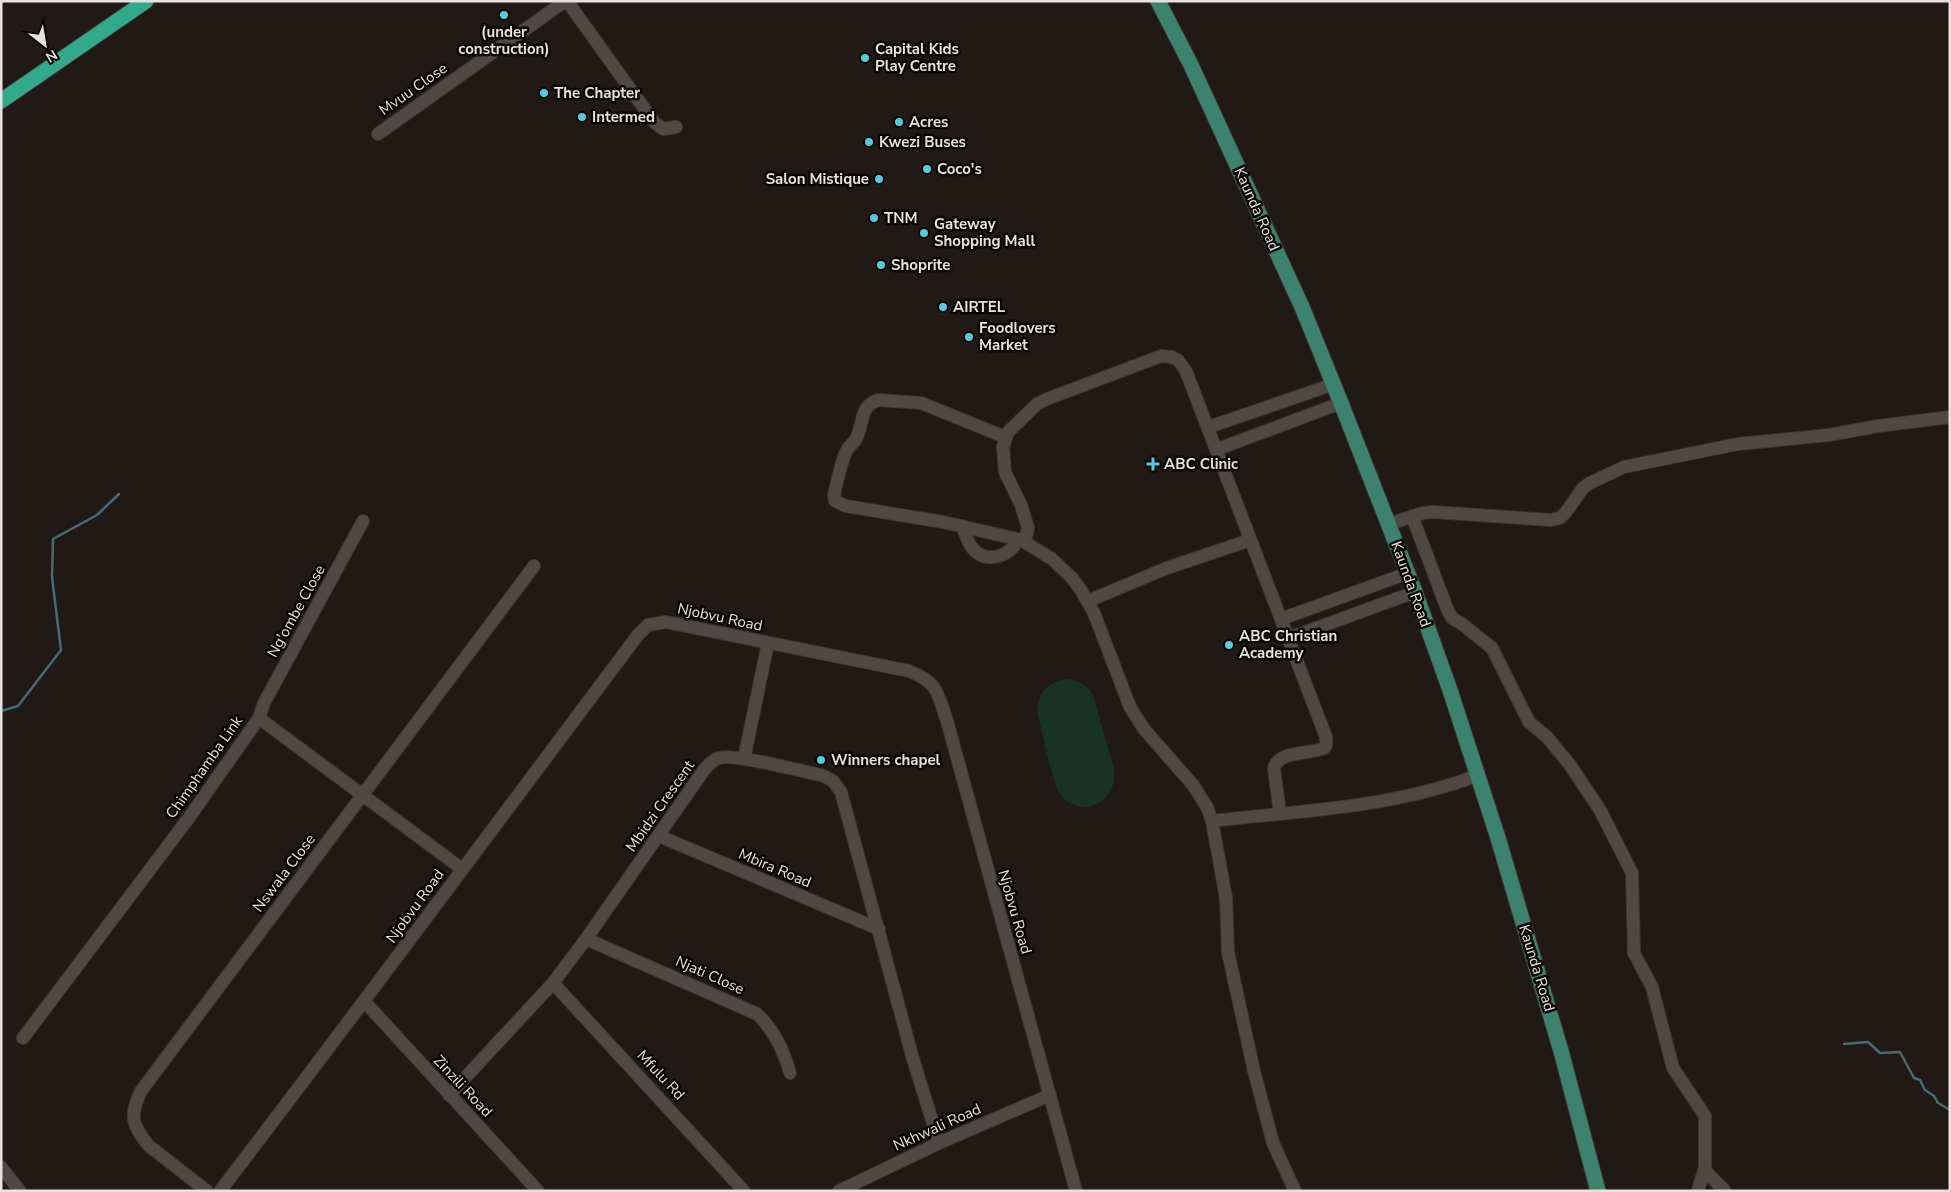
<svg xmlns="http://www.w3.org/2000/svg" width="1951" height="1192" font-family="'Nunito Sans',sans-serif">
<rect width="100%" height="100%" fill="#201916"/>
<path fill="#193227" d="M1068 679C1080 681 1087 685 1093 695L1114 769C1119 801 1082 821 1061 795 1052 783 1043 733 1038 716 1035 696 1047 680 1068 679Z"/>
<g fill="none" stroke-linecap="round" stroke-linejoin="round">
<g stroke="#496a75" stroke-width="2.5">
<path d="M1 711 18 706 61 650 52 577 53 539 97 515 119 494"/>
<path d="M1844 1044 1868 1042 1880 1053 1900 1052 1914 1078 1920 1080 1925 1090 1934 1096 1938 1103 1950 1110"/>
</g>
<g stroke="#3b3633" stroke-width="14">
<g id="minor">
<path d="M567 1 654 122 663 129 676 127"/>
<path d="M378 134 565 1"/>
<path d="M1209 427 1334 384"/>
<path d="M1005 437 921 403 878 400C859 406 864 424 856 439 854 442 851 445 848 448 841 459 839 477 835 490L834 496 835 501 846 506 943 522 1021 540 1052 559 1072 578 1081 590 1094 613 1130 707 1144 729 1193 785 1207 807 1212 821 1226 898 1228 952 1254 1071 1273 1143 1295 1191"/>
<path d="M1218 449 1341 403"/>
<path d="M1412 516 1448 611 1452 618 1462 624 1492 648 1529 722 1547 737 1570 765 1600 810 1632 873 1634 953 1652 987 1673 1068 1705 1116V1167L1707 1173 1725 1191"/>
<path d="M1389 524 1423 513 1433 512 1551 520 1560 518 1566 512 1583 488 1590 483 1624 467 1738 444 1829 435 1878 426 1950 417"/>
<path d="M962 526C966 535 968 545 975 551 989 564 1012 555 1018 539"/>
<path d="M1021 540 1026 536 1028 528 1021 505 1005 472 1003 447 1008 432 1037 404 1047 399 1161 356 1172 357 1178 360 1186 371 1326 737V745L1324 748C1310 755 1277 750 1274 769L1280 813"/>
<path d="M1088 601 1167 568 1250 540"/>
<path d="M1281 619 1408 573"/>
<path d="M1289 638 1415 592"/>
<path d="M259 718 264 703 363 521"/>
<path d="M744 759 768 643"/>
<path d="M1212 821C1299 811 1397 807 1478 775"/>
<path d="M659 836 879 929"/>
<path d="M586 939 757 1014C775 1031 784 1051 790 1073"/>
<path d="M553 983 744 1191"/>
<path d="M365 1002 538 1191"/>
<path d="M23 1038 188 819 259 718 462 869"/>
<path d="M449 1095 553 983 586 939 704 770C708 765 713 760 719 758 734 753 805 772 824 776L833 781 841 792 913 1059 939 1143"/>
<path d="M1 1167 20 1191"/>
<path d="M207 1191 149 1146C132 1126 129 1115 141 1091L534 566"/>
<path d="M220 1191C361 1007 499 820 638 635L648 625 666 622 909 671C938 682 938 694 947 721L1076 1191"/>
<path d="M839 1191 939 1143 1050 1095"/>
<path d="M1698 1191 1705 1167"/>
</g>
</g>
<g stroke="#3b3633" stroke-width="17">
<path id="major" d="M1158 1 1191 65 1302 307 1341 403 1415 592 1450 690 1498 838 1561 1051 1598 1191"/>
</g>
<g stroke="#3b3633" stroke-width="17">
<path id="highway" d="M1 101 146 1"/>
</g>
<use href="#minor" stroke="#504844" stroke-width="12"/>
<use href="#major" stroke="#3d826e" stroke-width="15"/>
<use href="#highway" stroke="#31a98a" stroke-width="15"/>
</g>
<g fill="#54cadd" stroke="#080505" stroke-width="2">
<circle cx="504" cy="15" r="5"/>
<circle cx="865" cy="58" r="5"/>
<circle cx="544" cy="93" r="5"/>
<circle cx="582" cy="117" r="5"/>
<circle cx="899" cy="122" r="5"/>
<circle cx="869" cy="142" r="5"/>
<circle cx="927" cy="169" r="5"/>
<circle cx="879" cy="179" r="5"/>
<circle cx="874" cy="218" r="5"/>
<circle cx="924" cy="233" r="5"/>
<circle cx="881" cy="265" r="5"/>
<circle cx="943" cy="307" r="5"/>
<circle cx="969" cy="337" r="5"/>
<path d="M1150.5 456.5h5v5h5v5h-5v5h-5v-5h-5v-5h5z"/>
<circle cx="1229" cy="645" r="5"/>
<circle cx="821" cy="760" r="5"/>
</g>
<g text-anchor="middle" stroke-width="5" stroke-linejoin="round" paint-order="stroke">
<g font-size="15" font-weight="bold" fill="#e7e2df" stroke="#080505" text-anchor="start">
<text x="504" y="37" text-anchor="middle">(under<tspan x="504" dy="17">construction)</tspan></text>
<text x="875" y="54">Capital Kids<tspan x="875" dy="17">Play Centre</tspan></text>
<text x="554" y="98">The Chapter</text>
<text x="592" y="122">Intermed</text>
<text x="909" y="127">Acres</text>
<text x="879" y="147">Kwezi Buses</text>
<text x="937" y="174">Coco's</text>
<text x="869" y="184" text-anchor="end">Salon Mistique</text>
<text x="884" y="223">TNM</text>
<text x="934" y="229">Gateway<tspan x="934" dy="17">Shopping Mall</tspan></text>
<text x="891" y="270">Shoprite</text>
<text x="953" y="312">AIRTEL</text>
<text x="979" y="333">Foodlovers<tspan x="979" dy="17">Market</tspan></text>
<text x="1164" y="469">ABC Clinic</text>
<text x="1239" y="641">ABC Christian<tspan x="1239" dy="17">Academy</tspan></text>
<text x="831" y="765">Winners chapel</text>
</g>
<g font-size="15" fill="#e7e2df" stroke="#080505">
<text transform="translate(413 89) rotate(-35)" y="5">Mvuu Close</text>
<text transform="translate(1257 209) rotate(66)" y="5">Kaunda Road</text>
<text transform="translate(1411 584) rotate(70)" y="5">Kaunda Road</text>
<text transform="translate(296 611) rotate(-61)" y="5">Ng'ombe Close</text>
<text transform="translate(720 617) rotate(12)" y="5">Njobvu Road</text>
<text transform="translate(204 767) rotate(-55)" y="5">Chimphamba Link</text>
<text transform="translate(660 806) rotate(-55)" y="5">Mbidzi Crescent</text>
<text transform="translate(775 868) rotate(23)" y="5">Mbira Road</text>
<text transform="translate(284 873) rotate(-53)" y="5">Nswala Close</text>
<text transform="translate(415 906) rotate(-54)" y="5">Njobvu Road</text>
<text transform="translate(1015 912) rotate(74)" y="5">Njobvu Road</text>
<text transform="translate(1537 968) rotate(73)" y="5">Kaunda Road</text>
<text transform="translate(710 975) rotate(24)" y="5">Njati Close</text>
<text transform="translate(661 1075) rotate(47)" y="5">Mfulu Rd</text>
<text transform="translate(463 1086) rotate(47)" y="5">Zinzili Road</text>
<text transform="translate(937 1127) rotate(-24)" y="5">Nkhwali Road</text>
</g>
</g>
<rect width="1951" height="1192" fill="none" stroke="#e7e2df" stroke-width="5"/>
<g transform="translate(45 45) rotate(149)" stroke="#080505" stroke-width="4" paint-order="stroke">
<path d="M0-4L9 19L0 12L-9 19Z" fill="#e7e2df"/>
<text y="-8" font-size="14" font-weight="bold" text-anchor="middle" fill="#e7e2df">N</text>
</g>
</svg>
